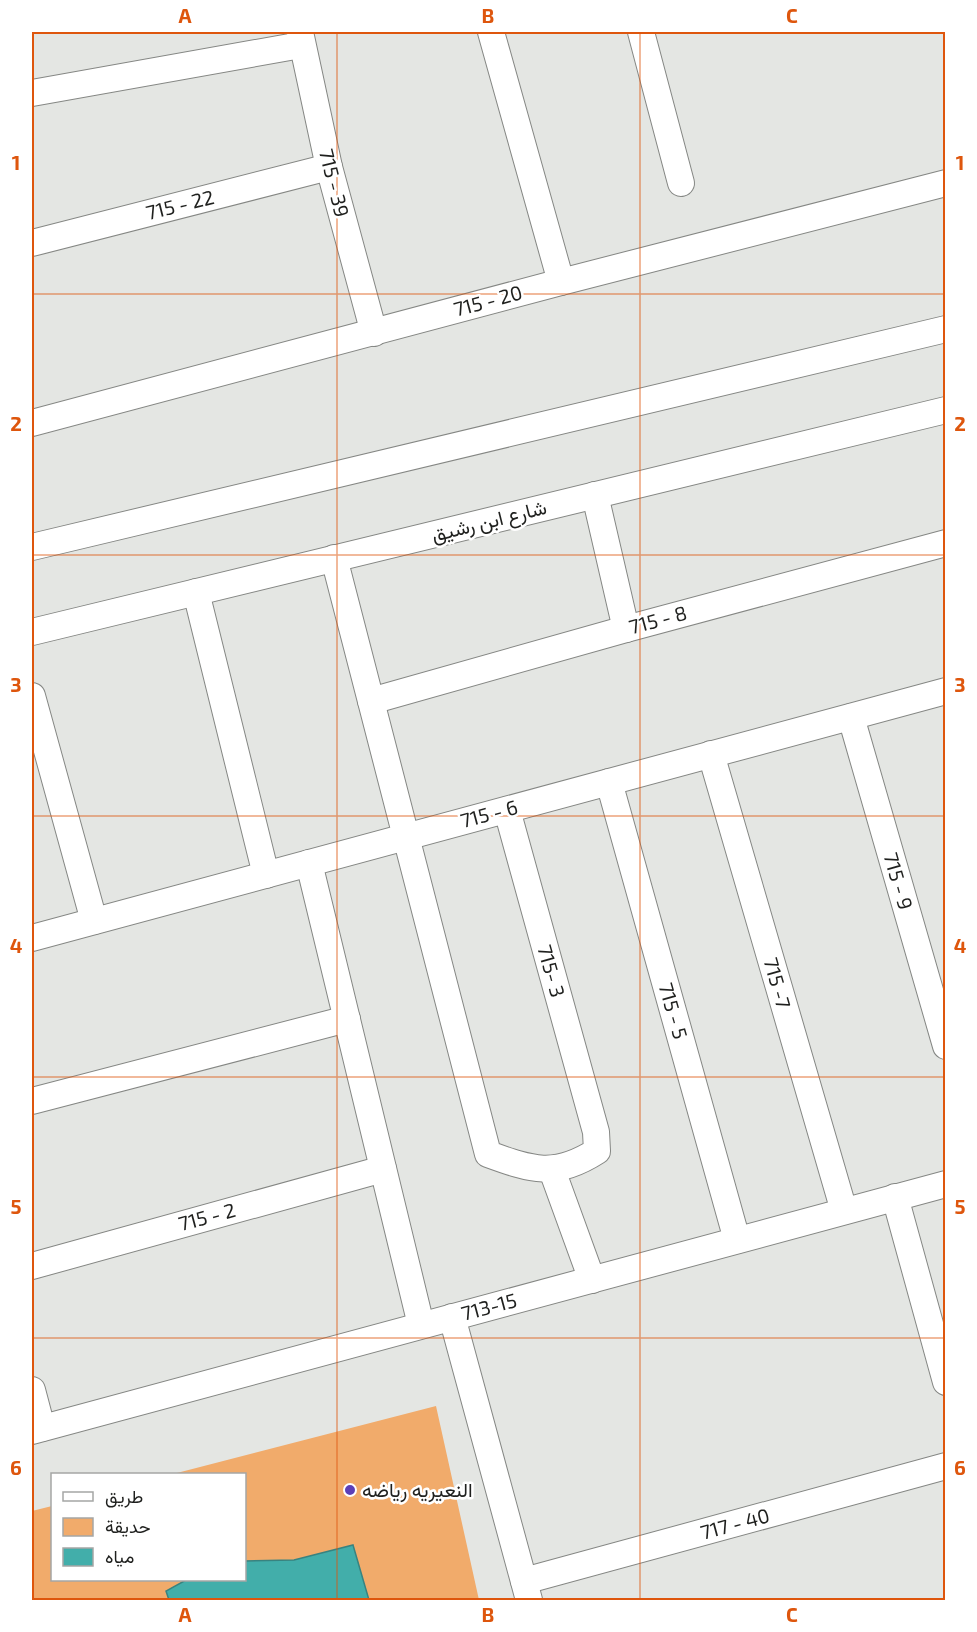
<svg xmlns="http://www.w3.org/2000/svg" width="977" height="1632" font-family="'Exo 2',Vazirmatn,sans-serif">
<rect width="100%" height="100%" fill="#e4e6e3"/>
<path fill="#f1ab6b" d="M436 1406 479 1600H32V1511L52 1506V1580H244V1474H173Z"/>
<path fill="#42aeaa" stroke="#388380" stroke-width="1.5" d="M353 1545 369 1600H169L166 1591 186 1580H244L245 1561 294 1560Z"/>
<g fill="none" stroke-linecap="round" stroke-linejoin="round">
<g stroke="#858784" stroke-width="28">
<g id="minor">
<path d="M300 32 329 167 374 333"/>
<path d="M491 32 561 282"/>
<path d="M641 32 681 183"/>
<path d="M32 93 301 45"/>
<path d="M32 243 329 167"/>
<path d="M32 423 561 282 946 183"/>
<path d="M595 495 626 629"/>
<path d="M32 547 946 329"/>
<path d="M334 558 488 1154C532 1170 555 1178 597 1151L596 1132 507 810"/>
<path d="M196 592 266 875"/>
<path d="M32 632 946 410"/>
<path d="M32 696 94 921"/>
<path d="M371 701 626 629 946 543"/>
<path d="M851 717 946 1046"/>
<path d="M711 754 844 1211"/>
<path d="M609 782 737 1240"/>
<path d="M309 863 421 1325"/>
<path d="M32 938 946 691"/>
<path d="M32 1101 347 1019"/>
<path d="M552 1170 592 1280"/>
<path d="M895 1197 946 1382"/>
<path d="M32 1266 383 1169"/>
<path d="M452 1317 529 1600"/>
<path d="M32 1390 42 1428"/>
<path d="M32 1431 946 1184"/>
<path d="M524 1581 946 1466"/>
</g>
</g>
<use href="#minor" stroke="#fff" stroke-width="26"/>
</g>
<path fill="none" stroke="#de560d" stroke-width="1.5" stroke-opacity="0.55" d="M337 32V1600M640 32V1600M32 294H946M32 555H946M32 816H946M32 1077H946M32 1338H946"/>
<circle fill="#5c3fb7" stroke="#fff" stroke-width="2" cx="350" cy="1490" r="6"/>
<g text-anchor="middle" stroke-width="5" stroke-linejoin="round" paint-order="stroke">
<g font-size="20" fill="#1f201e" stroke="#fff">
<text transform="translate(334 183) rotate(76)" y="7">715 - 39</text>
<text transform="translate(180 205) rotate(-14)" y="7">715 - 22</text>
<text transform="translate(488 301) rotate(-15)" y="7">715 - 20</text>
<text transform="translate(489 521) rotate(-14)" y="7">شارع ابن رشيق</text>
<text transform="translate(658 620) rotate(-15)" y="7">715 - 8</text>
<text transform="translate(489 814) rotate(-15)" y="7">715 - 6</text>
<text transform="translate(898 881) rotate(74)" y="7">715 - 9</text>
<text transform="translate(551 971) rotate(74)" y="7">715- 3</text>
<text transform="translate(777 983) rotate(74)" y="7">715 -7</text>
<text transform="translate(673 1011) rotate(74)" y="7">715 - 5</text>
<text transform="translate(207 1217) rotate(-15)" y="7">715 - 2</text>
<text transform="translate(489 1307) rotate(-15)" y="7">713-15</text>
<text transform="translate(735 1524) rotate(-15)" y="7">717 - 40</text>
</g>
<g font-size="20" fill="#1f201e" stroke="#fff" text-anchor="start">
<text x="362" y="1497">النعيريه رياضه</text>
</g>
</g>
<rect width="977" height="1632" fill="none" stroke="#ffffff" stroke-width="66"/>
<rect x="51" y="1473" width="195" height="108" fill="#ffffff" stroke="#a5a6a5" stroke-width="1.5"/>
<rect x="63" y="1492" width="30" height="9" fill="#ffffff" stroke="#a5a6a5" stroke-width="1.5"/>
<text x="105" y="1503" font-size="18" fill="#1f201e">طريق</text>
<rect x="63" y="1518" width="30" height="18" fill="#f1ab6b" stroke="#a5a6a5" stroke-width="1.5"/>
<text x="105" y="1533" font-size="18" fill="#1f201e">حديقة</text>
<rect x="63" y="1548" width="30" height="18" fill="#42aeaa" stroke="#a5a6a5" stroke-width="1.5"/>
<text x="105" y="1563" font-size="18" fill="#1f201e">مياه</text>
<rect x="33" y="33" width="911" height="1566" fill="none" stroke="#de560d" stroke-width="2"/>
<g font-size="20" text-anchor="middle" font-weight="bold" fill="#de560d">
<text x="185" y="23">A</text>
<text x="488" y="23">B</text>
<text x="792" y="23">C</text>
<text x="16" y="170">1</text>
<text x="960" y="170">1</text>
<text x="16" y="431">2</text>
<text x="960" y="431">2</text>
<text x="16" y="692">3</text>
<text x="960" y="692">3</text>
<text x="16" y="953">4</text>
<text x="960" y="953">4</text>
<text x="16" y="1214">5</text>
<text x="960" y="1214">5</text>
<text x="16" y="1475">6</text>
<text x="960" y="1475">6</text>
<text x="185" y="1622">A</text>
<text x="488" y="1622">B</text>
<text x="792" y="1622">C</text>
</g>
</svg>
